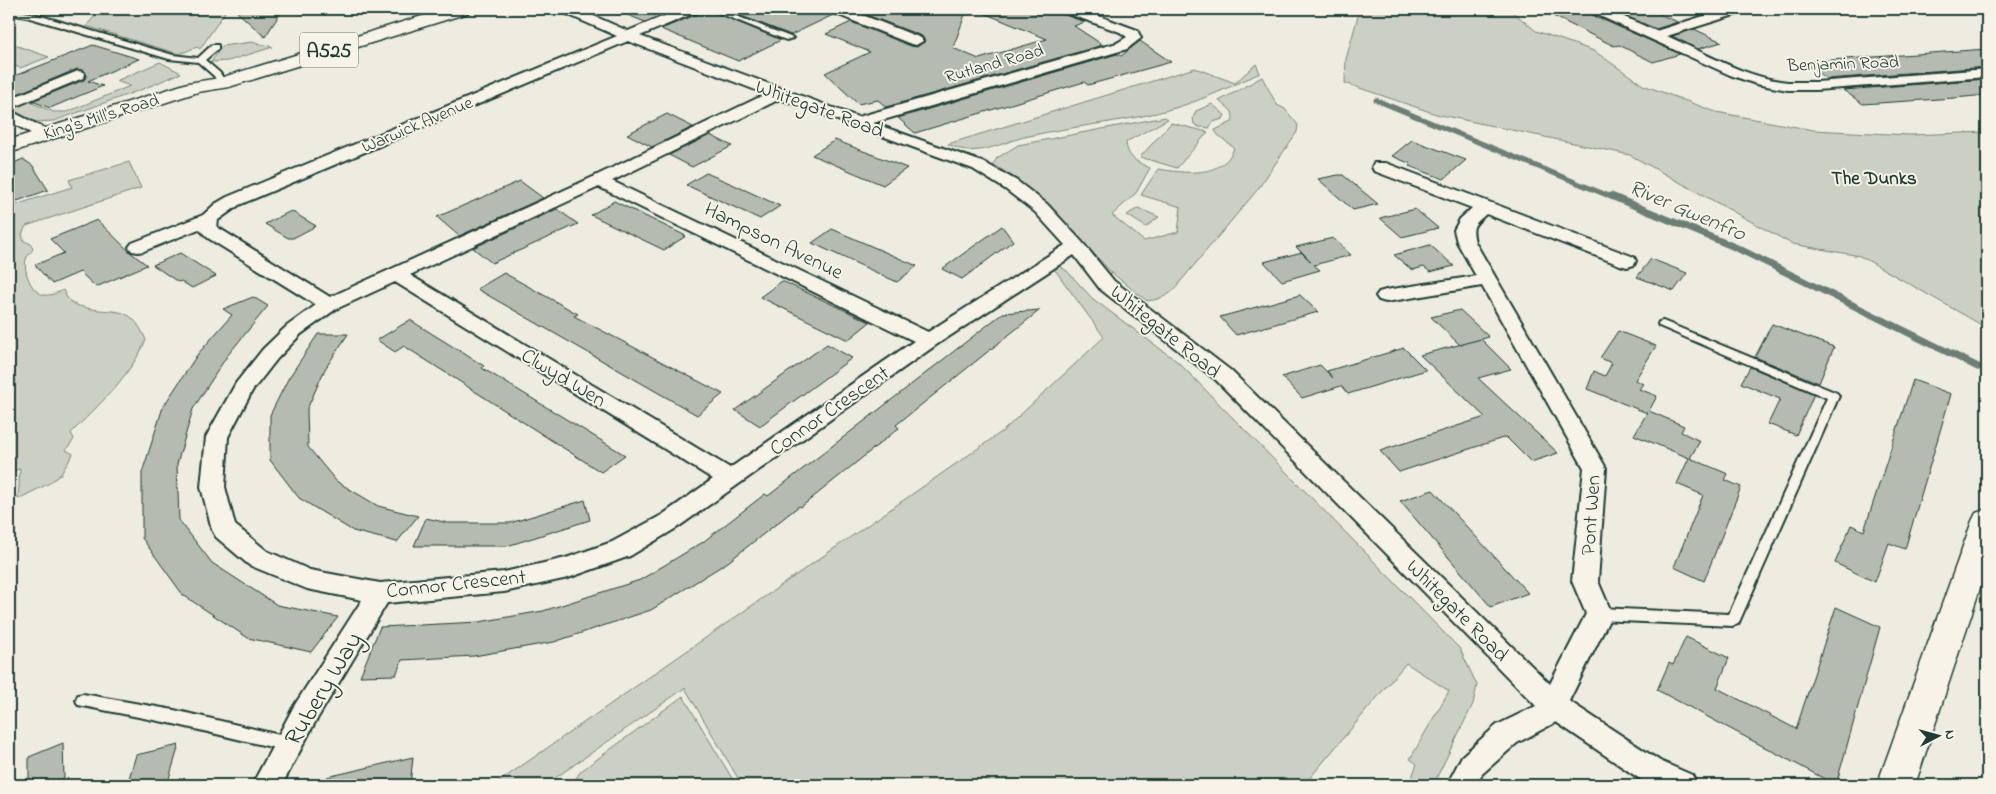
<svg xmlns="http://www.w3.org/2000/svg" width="1996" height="794" font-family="'Indie Flower',sans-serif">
<rect width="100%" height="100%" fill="#eeece1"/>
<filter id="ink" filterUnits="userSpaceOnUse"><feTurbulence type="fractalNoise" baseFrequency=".02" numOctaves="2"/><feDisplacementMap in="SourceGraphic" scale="10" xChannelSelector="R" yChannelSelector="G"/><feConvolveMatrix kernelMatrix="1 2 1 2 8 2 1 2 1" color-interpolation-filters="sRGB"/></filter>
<g filter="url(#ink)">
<g fill="#cccfc4" stroke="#76867c">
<path d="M101 9H227L200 49 197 47 179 54 86 26Z"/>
<path d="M1360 9H1509L1536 31 1594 51 1643 85 1716 112 1813 130 1910 135 1987 132V328L1860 256 1792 244 1630 155 1436 114 1345 83 1346 59Z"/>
<path d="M252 42 273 47 228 61 211 62 222 46Z"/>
<path d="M9 43 49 57 20 68 9 64Z"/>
<path d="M160 62 181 73 143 89 54 121 35 122 9 111V105L42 91 53 93 32 103 54 112H67L130 86 116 81Z"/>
<path d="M1256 64 1260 73C1232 86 1205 99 1175 108 1128 122 1077 125 1029 136 999 142 978 160 948 144L1195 68 1235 83Z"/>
<path d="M1262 77 1277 105 1285 109 1298 125 1297 132 1258 189 1180 282C1172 295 1162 299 1147 301L1112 273 1047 204 1016 179 993 164 997 158 1018 145 1165 117 1168 119 1126 142C1127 158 1137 162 1150 168L1136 193 1112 215 1144 241 1178 232 1181 207 1141 195 1158 169C1183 173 1223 179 1234 148L1218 135 1215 130 1232 122C1236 110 1227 108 1219 101Z"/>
<path d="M1212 104 1225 115 1223 119 1213 122 1209 128 1199 127 1194 124 1193 118 1196 111Z"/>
<path d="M1171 123 1208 132 1177 168 1140 157Z"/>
<path d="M129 162 141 188 26 226 22 234 24 241 31 244 33 249C31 252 27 256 26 259 23 271 31 292 44 295 50 296 57 293 63 290 65 293 66 297 69 300 72 304 78 306 83 307 116 316 129 301 146 340 131 375 98 406 71 433L74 439 66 450 73 454 61 474 48 484 18 499 20 469 9 472V207L72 187 69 180Z"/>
<path d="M1138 208 1159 217 1146 227 1127 215Z"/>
<path d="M1052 266H1059L1067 271 1093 299 1178 362 1460 649 1477 685 1473 704 1433 785 1412 777 1417 764 1410 759 1449 691 1406 663 1304 785H742L685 688 545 785H494L1003 431 1104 337Z"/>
<path d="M683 696 736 785H567L574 781 581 771Z"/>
</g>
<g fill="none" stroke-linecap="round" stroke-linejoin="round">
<path stroke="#6c7e74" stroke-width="5" d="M1376 100 1614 198"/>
<path stroke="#6c7e74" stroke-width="7" d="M1611 196 1737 248 1978 367"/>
</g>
<g fill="#b5bbb0" stroke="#1f3d34">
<path d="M234 9H283L265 37Z"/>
<path d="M613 9H677L645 22Z"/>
<path d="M700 9H707L781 40 738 61 661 29 698 14Z"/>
<path d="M723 9H827L833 15 791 35Z"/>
<path d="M880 9H967L953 48 979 59 1047 39 974 9H1060L1062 14 1085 22 1074 26 1103 45 886 107 878 100 858 104 825 73 870 52 826 34 851 22 911 46 917 47 925 41 922 36 867 15Z"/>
<path d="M1539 9H1587L1590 14 1680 54 1653 62 1619 45 1614 46Z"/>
<path d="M1610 9H1648L1678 22 1656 29Z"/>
<path d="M1694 29 1722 42 1698 49 1672 36Z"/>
<path d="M1140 41 1171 62 1088 85 1084 82 915 133 898 118 1117 54 1121 56Z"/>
<path d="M93 45 139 59 88 81 103 86 50 108 32 101 84 80 87 76 85 71 77 69 15 95 9 93V78Z"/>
<path d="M1987 49V67L1827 79 1802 62Z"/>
<path d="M1987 79V95L1954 98 1863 104 1843 90Z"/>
<path d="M667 114 693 127 652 147 627 134Z"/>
<path d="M710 135 732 146 692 167 669 155Z"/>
<path d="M835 140 907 168 883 185 812 155Z"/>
<path d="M1412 140 1466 160 1444 179 1409 166 1411 164 1392 156Z"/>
<path d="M23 159 33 166 48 190 17 201 9 188V165Z"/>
<path d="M706 173 732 184 780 206 760 219 686 185Z"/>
<path d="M1338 175H1343L1378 204 1353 210 1318 179Z"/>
<path d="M520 181 543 198 459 236 437 217Z"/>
<path d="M614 201 686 236 664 250 591 215Z"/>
<path d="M557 209 578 224 492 263 473 248Z"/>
<path d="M1415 209 1438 228 1402 237 1380 218Z"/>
<path d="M291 211 316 226 293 238H288L265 224Z"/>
<path d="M97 220 130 252 147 265 96 287 80 272 52 284 35 265 64 253 50 239Z"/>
<path d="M1002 226 1013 241 962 279 942 269Z"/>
<path d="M832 229 917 266 897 282 812 243Z"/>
<path d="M1333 238 1351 255 1314 265 1320 270 1282 281 1264 262 1302 252 1311 262 1296 247Z"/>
<path d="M1430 245 1454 266 1430 272 1424 267 1412 270 1394 255Z"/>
<path d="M180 253 216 276 192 288 181 281 178 282 153 265Z"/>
<path d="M1651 259 1687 273 1674 291 1637 277Z"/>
<path d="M504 273 578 314 574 316 723 394 697 415 477 289Z"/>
<path d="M782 281 870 322 848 340 760 297Z"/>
<path d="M1300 295 1318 312 1236 335 1220 317Z"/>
<path d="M253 297 268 306 227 356 193 409 177 464 179 520 212 563 277 605 338 617 311 652 248 638 183 595 142 538V473L163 407 197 355 232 315 223 309Z"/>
<path d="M1040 310 896 425 899 428 801 507 799 506 728 562 651 610 554 642 474 656 402 660 396 675 360 676 380 627 479 622 543 611 640 580 703 542 765 494 768 496 1003 313Z"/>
<path d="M1460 310 1489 337 1460 345 1431 317Z"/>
<path d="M410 320 484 366 482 368 625 455 601 472 404 346 395 352 377 340Z"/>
<path d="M1772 324 1834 347 1819 383 1755 357Z"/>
<path d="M1618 331 1656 346 1635 380 1643 384 1639 389 1657 396 1649 411 1684 426 1681 432 1700 441 1690 458 1728 474 1725 480 1741 487 1704 581 1674 567 1703 495 1677 484 1689 458 1634 435 1647 413 1587 389 1594 371 1605 376 1612 363 1600 358Z"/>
<path d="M318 334H348L325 369 307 409 308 447 336 481 378 506 418 516 397 542 353 531 299 498 270 460V415L288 379Z"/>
<path d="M1481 339 1511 369 1478 378 1558 453 1531 462 1506 437 1399 472 1380 451 1485 417 1420 355Z"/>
<path d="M827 344 852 358 760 426 735 410Z"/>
<path d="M1404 348 1426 370 1348 394 1341 386 1302 398 1282 377 1320 365 1333 378 1327 371Z"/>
<path d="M1750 367 1814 394 1796 435 1768 424 1780 399 1741 383Z"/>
<path d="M1913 380 1951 394 1905 549 1889 543 1875 582 1835 563 1851 525 1864 531Z"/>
<path d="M1433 490 1454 513 1528 593 1491 607 1400 501Z"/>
<path d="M585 500 590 520 507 546H414L426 518 448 523H510Z"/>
<path d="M1836 607 1880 627 1836 785 1657 690 1669 663 1673 665 1686 637 1729 658 1717 688 1796 729Z"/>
<path d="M63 743 64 778 47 785H29V757Z"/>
<path d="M179 745 167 785H127L136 755Z"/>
<path d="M413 757 410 785H328L327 777Z"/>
</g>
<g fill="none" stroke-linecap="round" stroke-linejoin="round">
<g stroke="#1f3d34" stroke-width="4">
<g id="service">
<path d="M709 9H718L793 38 786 40Z"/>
<path d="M9 10 31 13 173 55 198 58 212 45H218V49L205 60 220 73 226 83 219 85 214 76 198 62 169 59 27 17 9 14Z"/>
<path d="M1663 321 1837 393 1839 396 1740 620 1738 624 1733 626 1599 620 1594 618 1592 614 1594 610 1599 608 1729 614 1827 398 1659 326 1658 324 1659 322Z"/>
<path d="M83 694 174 710 288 737 293 739 296 744 293 749 288 751 174 724 83 706 78 705 76 700 78 695Z"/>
</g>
</g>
<g stroke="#1f3d34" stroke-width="4">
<g id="minor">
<path d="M561 9H578L628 31 681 9H698L697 12 640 36 858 117 1117 43 1127 37 1120 32 1063 12 1062 9H1080L1137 30 1141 38 1127 49 873 123 985 163 1017 181 1047 204 1082 242 1114 281 1230 370 1550 684 1586 614 1572 581 1584 468 1482 286 1386 302 1379 300 1376 296 1379 292 1386 290 1476 276 1457 242 1454 230 1460 219 1472 208 1374 171 1372 167 1374 163H1386L1634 257 1636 261 1634 265 1627 267 1620 265 1486 214C1474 225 1471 225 1475 242L1606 468 1598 581 1612 614 1569 701 1660 761 1692 775 1697 785H1652L1640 779 1556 722 1517 743 1482 774 1477 785H1447L1462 756 1497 725 1536 706 1216 380 1100 289 1074 255 936 345 678 527 630 556 568 578 504 592 387 603 314 724 282 785H252L294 706 362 600 307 589 249 565 216 537 212 530 201 487 206 437 236 383 263 349 287 326 316 305 208 238 199 229 144 251 138 252 132 251 129 247 132 243 203 215 215 204 227 197 617 36 562 12ZM628 41 766 94 593 177 330 297 217 227 218 220 239 205ZM780 99 973 169 1005 189 1035 212 1065 245 928 332 612 181ZM599 187 914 341 730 468 410 275ZM395 282 713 479 662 515 612 542 566 558 504 572 380 583 310 570 267 551 235 525 225 487 228 437 252 391 277 359 301 334 336 309Z"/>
<path d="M829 9H847L921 38 923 41 916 45 911 44 831 12Z"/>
<path d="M1589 9H1606L1656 31 1726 9H1745L1744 12 1667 36C1705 53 1746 78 1788 82 1798 82 1807 82 1816 82L1987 69V77L1816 90H1788L1756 84 1730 75 1591 12Z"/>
<path d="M78 71 83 72 85 75 83 78 9 109V99Z"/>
<path d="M9 110 50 131 52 134 50 137H38L9 121Z"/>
</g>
</g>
<g stroke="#1f3d34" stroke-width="3">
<path id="tertiary" d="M1987 509V567L1915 785H1877L1972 521 1976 513Z"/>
</g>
<g stroke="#1f3d34" stroke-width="3">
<path id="primary" d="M445 9H471L468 13 229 87 198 92 9 153V140L188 83 220 78Z"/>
</g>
<use href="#service" fill="#f7f3e8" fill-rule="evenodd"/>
<use href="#minor" fill="#f7f3e8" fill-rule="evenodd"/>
<use href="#tertiary" fill="#f7f3e8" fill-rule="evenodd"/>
<use href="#primary" fill="#f7f3e8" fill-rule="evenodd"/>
</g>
</g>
<g text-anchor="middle" stroke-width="4" stroke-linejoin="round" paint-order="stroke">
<g font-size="18" fill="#1f3d34" stroke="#f7f3e8">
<text transform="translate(994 63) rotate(-16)" y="6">Rutland Road</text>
<text transform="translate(1843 63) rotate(-2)" y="6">Benjamin Road</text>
<text transform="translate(101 116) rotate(-17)" y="6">King's Mill's Road</text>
<text transform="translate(417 124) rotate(-23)" y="6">Warwick Avenue</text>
</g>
<g font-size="19" font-weight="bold" fill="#1f3d34" stroke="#f7f3e8">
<text x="1874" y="184">The Dunks</text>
</g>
<rect fill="#f7f3e8" stroke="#60746a" stroke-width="1" x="300" y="32.5" width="58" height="35" rx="4"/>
<g font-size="20" font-weight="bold" fill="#1f3d34">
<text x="329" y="57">A525</text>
</g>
<g font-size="21" fill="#1f3d34" stroke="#f7f3e8">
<text transform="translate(820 108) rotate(20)" y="7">Whitegate Road</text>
<text transform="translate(774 240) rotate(26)" y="7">Hampson Avenue</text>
<text transform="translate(1166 331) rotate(39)" y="7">Whitegate Road</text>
<text transform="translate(564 377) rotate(31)" y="7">Clwyd Wen</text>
<text transform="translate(829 410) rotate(-35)" y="7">Connor Crescent</text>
<text transform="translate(1590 515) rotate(-86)" y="7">Pont Wen</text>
<text transform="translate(456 583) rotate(-6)" y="7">Connor Crescent</text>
<text transform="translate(1458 610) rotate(45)" y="7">Whitegate Road</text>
</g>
<g font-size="22" font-style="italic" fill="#3f584f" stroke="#f7f3e8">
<text transform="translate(1688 209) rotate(23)" y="8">River Gwenfro</text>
</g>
<g font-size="25" fill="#1f3d34" stroke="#f7f3e8">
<text transform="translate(322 688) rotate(-59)" y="9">Rubery Way</text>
</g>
</g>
<rect width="1996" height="794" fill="none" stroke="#f7f3e8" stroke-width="30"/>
<rect x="15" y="15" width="1966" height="764" fill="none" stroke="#1f3d34" stroke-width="2" filter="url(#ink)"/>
<g transform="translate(1938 736) rotate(84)" stroke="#f7f3e8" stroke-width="4" paint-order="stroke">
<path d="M0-4L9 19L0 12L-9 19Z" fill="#1f3d34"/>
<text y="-8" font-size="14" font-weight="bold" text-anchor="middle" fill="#1f3d34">N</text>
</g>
</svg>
